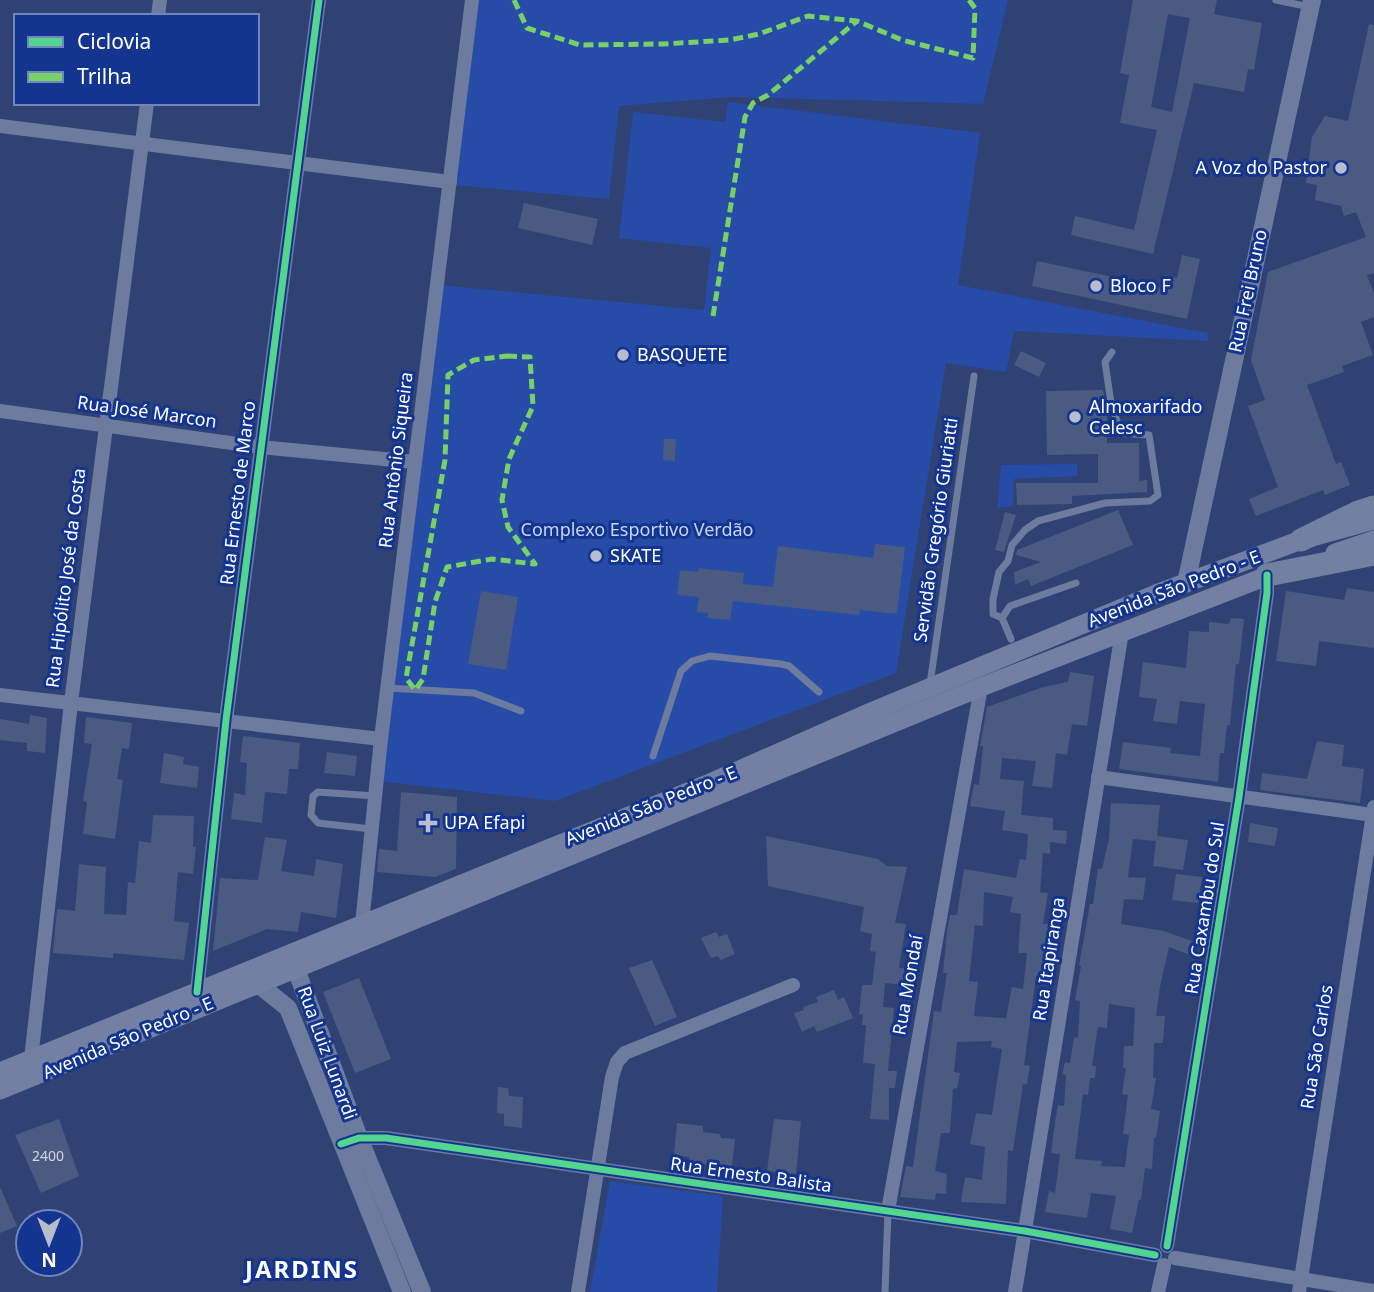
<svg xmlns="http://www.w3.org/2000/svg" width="1374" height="1292" font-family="'Noto Sans',sans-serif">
<rect width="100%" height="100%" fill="#304273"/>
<g fill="#264ca7">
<path d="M478 0H1008L983 104 731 97 619 106 609 199 454 185Z"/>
<path d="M728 102 980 133 958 285 1207 333 1208 341 1014 331 1006 372 946 363 896 673 555 801 379 781 439 285 704 310 711 248 619 238 633 112 725 122Z"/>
<path d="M1077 464V476L1014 479 1013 506 997 508 1001 465Z"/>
<path d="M610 1181 723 1196 717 1292H590Z"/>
</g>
<g fill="#4b5a81" fill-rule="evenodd">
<path d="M1133 0H1217L1214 14 1262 23 1254 70 1248 69 1244 92 1194 83 1153 254 1071 235 1075 216 1134 230 1157 130 1120 123 1129 75 1120 73ZM1168 14 1190 18 1172 112 1151 107Z"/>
<path d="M1369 24 1374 25V273L1367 275 1374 293V317L1361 322 1373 355 1342 366 1344 372 1307 385 1336 464 1341 462 1350 485 1325 495 1323 490 1256 516 1249 499 1278 487 1248 406 1265 400 1251 360 1268 272 1366 237 1356 212 1344 216 1341 206 1315 200 1317 185 1306 183 1312 137 1325 116 1348 121Z"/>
<path d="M524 203 598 219 592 245 518 228Z"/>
<path d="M1182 255 1200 259 1187 319 1032 286 1037 261 1161 287 1164 275 1177 278Z"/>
<path d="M1021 351 1046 363 1039 377 1014 365Z"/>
<path d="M1103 390 1107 410V443H1139V481L1147 480V492L1072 496V504L1017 505 1016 483H1098V454L1047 455 1046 391Z"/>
<path d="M664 439H676L675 461 663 460Z"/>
<path d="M1118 510 1133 545 1031 586 1028 579 1015 585 1014 572 1041 562 1016 555 1017 550Z"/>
<path d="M1005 512 1016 515 1004 552 995 550Z"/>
<path d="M875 544 905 547 897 614 860 610 859 615 733 601 730 620 707 618 708 613 697 612 699 597 677 595 680 570 698 572 699 568 744 573 743 584 773 587 778 546 873 558Z"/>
<path d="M1347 588 1374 592V648L1319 641 1316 666 1276 661 1286 591 1344 600Z"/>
<path d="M481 591 518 597 506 670 468 664Z"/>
<path d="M1231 618 1244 619 1239 664H1236L1230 725H1227L1224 753H1220L1218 782 1119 769 1123 742 1171 748 1170 753 1200 756 1205 704 1180 701 1177 724 1153 721 1157 699 1139 697 1143 662 1186 668 1189 631 1209 632V622L1229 624Z"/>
<path d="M1070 672 1094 676 1087 726 1072 724 1067 755 1056 753 1052 788 1032 786 1036 761 1002 758 1000 779 1024 781 1021 815 1053 818V830L1067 831 1066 844 1050 842V854L1043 853 1040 892 1048 893 1043 924H1053L1043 978 1036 977 1024 1065 1030 1066 1027 1084H1023L1013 1151 1008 1150 1006 1204 961 1202 965 1177 982 1180 985 1147 970 1144 976 1113 992 1115 1002 1049 991 1047 992 1041 957 1042 954 1072 960 1073 957 1088 953 1089 950 1133H941L935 1171 947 1174 946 1194 936 1193 935 1200 900 1197 906 1166 913 1167 934 1011 941 1012 947 973H943L947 931 950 915H957L964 869 1016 878 1020 859 1026 860 1028 834 1002 830 1005 811 970 806 974 784 979 785 983 746H980L987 707 1043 687 1068 682ZM984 892 1013 897 1010 912 1021 914 1018 953H1027L1023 989 1012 987 1006 1018 974 1016 978 982 969 981 975 925 983 926Z"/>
<path d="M30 715 47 718 45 753 27 751V743L0 740V719L29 724Z"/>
<path d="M86 717 132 723 129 749 122 748 117 779 123 780 115 839 83 834 87 802 83 801 92 744 84 743Z"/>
<path d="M243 736 300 743 298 769H289L287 794 265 792 262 823 231 819 234 793 245 795 247 763 240 762Z"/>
<path d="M1317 741 1344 745 1342 766 1364 769 1360 803 1260 790 1262 773 1307 779Z"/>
<path d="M327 752 357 756 355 776 324 773Z"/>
<path d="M164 753 184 757 183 764 199 767 197 788 160 783Z"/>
<path d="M401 792 457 797 456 869 435 877 377 872 379 849 397 851Z"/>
<path d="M1111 803 1160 805 1157 836 1188 840 1183 870 1153 866 1156 841 1133 839 1128 877 1146 878 1143 900 1124 899 1121 924 1164 931 1192 941 1188 954 1169 947 1160 987 1156 1016H1165L1163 1043H1154L1153 1078H1156L1151 1109 1160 1111 1156 1138H1154L1152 1169 1145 1168 1141 1200 1139 1199 1132 1233 1110 1229 1116 1196 1091 1193 1087 1218 1045 1212 1049 1191 1055 1193 1060 1154 1051 1153 1055 1122 1058 1105 1064 1106 1066 1075 1062 1074 1065 1062 1070 1063 1074 1037 1078 1038 1080 1001 1075 1000 1081 966H1079L1090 904H1093L1098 869H1102L1109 838ZM1109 1004 1135 1008 1133 1046H1124L1123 1068H1126L1122 1094 1128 1095 1123 1134 1129 1135 1125 1167 1101 1166 1102 1161 1075 1159 1083 1094 1088 1095 1090 1078H1095L1096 1066H1092L1098 1027 1107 1028Z"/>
<path d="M153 815 194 816 193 847H196L193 874 178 872 174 921 189 923 184 960 113 953V958L53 953 57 909 75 911 79 864 106 867 104 914 126 915 128 882 135 883 139 841 151 843Z"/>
<path d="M1250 823 1278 828 1275 846 1248 842Z"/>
<path d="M766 836 878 859 887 866 907 867 895 923 906 924 899 968 908 969 905 985 885 983 883 1007 894 1008 888 1071H897L895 1088H889V1120L870 1119 875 1064 863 1063 866 1025H862L863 1014 859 1015 862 985H872L876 952 870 951 872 934 860 931 864 907 768 886Z"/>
<path d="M265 837 287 840 281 871 314 876 316 859 343 864 336 918 301 912 298 932 267 929 213 951 220 878 258 880Z"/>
<path d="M1176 874 1202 877 1198 903 1172 900Z"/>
<path d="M716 932 719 937 727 934 735 954 721 960 718 956 711 958 701 938Z"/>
<path d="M652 960 677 1017 655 1026 629 968Z"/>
<path d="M359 978 391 1059 355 1073 323 992Z"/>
<path d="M834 990 838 1000 844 997 853 1018 817 1032 814 1026 802 1032 794 1013 804 1010 803 1007 818 1002 816 997Z"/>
<path d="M498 1087 508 1088 509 1096 523 1097 522 1128 504 1126V1114L497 1113Z"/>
<path d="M59 1119 79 1176 41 1193 15 1135Z"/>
<path d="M774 1119 801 1121 796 1174 767 1171Z"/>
<path d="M677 1123 703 1126V1132L720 1134 721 1138 735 1139 732 1166 689 1163V1157L674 1155Z"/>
<path d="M0 1187 17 1226 0 1233Z"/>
</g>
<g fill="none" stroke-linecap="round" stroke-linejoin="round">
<g stroke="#6c7b9e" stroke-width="7">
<path d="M1276 0 1310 7"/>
<path d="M1002 618 1010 606 1076 583"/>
<path d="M1011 639 1002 618 993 614V599L999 572 1008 561 1012 545 1025 530 1038 521 1105 503 1150 501 1158 495 1149 435 1121 433 1111 403 1105 362 1112 352"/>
<path d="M930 684 974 376"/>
<path d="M388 688 474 693 521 711"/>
<path d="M653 756 681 671 692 661 710 656 781 664 789 666 819 692"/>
<path d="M371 829 318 823 311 815 313 796 318 792 375 796"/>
<path d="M885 1292 888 1211"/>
</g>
<g stroke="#6c7b9e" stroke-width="14">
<path d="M158 16 160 0"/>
<path d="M0 126 450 182"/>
<path d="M0 411 260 447 415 462"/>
<path d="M0 695 381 739"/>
<path d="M1098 777 1373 815"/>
<path d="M362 924 381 739 472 0"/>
<path d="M197 992 226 720 319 0"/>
<path d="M31 1059 71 703 147 103"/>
<path d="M351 1141 359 1138H386L1025 1231 1155 1255"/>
<path d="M888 1211 981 687"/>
<path d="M1167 1246 1239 797 1267 593V575"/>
<path d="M1175 1258 1374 1291"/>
<path d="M578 1292 612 1077 617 1062 625 1053 793 985"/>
<path d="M1015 1292 1122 632"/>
<path d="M1158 1292 1164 1265"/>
<path d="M1299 1292 1374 807"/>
</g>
<g stroke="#6c7b9e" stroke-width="18">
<path d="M1186 583 1312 0"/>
<path d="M296 969 359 1138 422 1292"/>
<path d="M258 984 288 1008 402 1292"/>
</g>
<g stroke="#7380a3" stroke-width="19">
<path d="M1335 553 1374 540"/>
<path d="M0 1072 710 783 871 712 1156 594 1301 540 1374 520"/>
<path d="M0 1090 981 687 1280 571"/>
</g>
<g stroke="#7280a2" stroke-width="23">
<path d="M1301 540 1356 513 1374 507"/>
<path d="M1267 575 1374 554"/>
</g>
<g stroke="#78d068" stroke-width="5" stroke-dasharray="10 5" stroke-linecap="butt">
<path d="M514 0 527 28 580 45 663 44 730 40 759 34 808 16 857 21 902 40 973 58 975 8 969 0"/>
<path d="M713 316 745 117 753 103 768 95 857 21"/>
<path d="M507 356 530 357 533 406 509 459 502 500 508 527 535 564 492 559 447 567 435 602 423 679 415 690 406 678 445 460 448 375 474 360Z"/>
</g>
<g stroke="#133590" stroke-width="11">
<g id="cycleway">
<path d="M197 992 226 720 319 0"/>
<path d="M341 1144 359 1138H386L1025 1231 1155 1255"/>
<path d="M1167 1246 1239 797 1267 593V575"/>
</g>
</g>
<use href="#cycleway" stroke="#53d58f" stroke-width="7"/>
</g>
<g fill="#b7bdce" stroke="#133590" stroke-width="2.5">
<circle cx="1341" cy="168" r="7"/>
<circle cx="1096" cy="286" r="7"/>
<circle cx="623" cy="355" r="7"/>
<circle cx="1075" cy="417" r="7"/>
<circle cx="596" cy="556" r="7"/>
<path d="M424.5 812.5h7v7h7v7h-7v7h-7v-7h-7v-7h7z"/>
</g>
<g text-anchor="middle" stroke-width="6" stroke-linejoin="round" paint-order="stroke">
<g font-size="14" fill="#d2d6e0">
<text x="48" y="1161">2400</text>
</g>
<g font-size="18" fill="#fff" stroke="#133590" text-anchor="start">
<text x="1327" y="174" text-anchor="end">A Voz do Pastor</text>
<text x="1110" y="292">Bloco F</text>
<text x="637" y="361">BASQUETE</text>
<text x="1089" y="413">Almoxarifado<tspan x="1089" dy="21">Celesc</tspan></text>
<text x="610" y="562">SKATE</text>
<text x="444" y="829">UPA Efapi</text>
</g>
<g font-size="18" fill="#fff" stroke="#133590">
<text transform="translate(1248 291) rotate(-78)" y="6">Rua Frei Bruno</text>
<text transform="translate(147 412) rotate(8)" y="6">Rua José Marcon</text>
<text transform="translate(396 460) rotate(-83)" y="6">Rua Antônio Siqueira</text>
<text transform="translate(238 493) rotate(-83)" y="6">Rua Ernesto de Marco</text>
<text transform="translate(936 530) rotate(-82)" y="6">Servidão Gregório Giuriatti</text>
<text transform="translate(66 578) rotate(-83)" y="6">Rua Hipólito José da Costa</text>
<text transform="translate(1174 589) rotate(-21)" y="6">Avenida São Pedro - E</text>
<text transform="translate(651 806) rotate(-22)" y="6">Avenida São Pedro - E</text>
<text transform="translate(1205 908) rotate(-81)" y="6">Rua Caxambu do Sul</text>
<text transform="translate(1049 959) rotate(-81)" y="6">Rua Itapiranga</text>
<text transform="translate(908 985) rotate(-80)" y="6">Rua Mondaí</text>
<text transform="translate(128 1038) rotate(-23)" y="6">Avenida São Pedro - E</text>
<text transform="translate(1317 1047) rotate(-81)" y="6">Rua São Carlos</text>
<text transform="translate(327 1053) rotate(70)" y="6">Rua Luiz Lunardi</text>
<text transform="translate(751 1175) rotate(8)" y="6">Rua Ernesto Balista</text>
</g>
<g font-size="18" fill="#c6d5fc" stroke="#133590">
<text x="637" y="536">Complexo Esportivo Verdão</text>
</g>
<g font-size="24" font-weight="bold" letter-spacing="2" fill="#fff" stroke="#133590">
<text x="302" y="1278">JARDINS</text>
</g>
</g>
<rect x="14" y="14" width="245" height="91" fill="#133590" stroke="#7186bc" stroke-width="2"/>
<rect x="28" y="37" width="35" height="10" fill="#53d58f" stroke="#7186bc" stroke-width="2"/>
<text x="77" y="49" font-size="21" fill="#ffffff">Ciclovia</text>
<rect x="28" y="72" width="35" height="10" fill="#78d068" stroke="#7186bc" stroke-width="2"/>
<text x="77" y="84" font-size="21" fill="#ffffff">Trilha</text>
<g transform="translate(49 1243) rotate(180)"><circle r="33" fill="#133590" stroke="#7186bc" stroke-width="2"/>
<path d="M0-5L12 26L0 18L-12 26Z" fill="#b7bdce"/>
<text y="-10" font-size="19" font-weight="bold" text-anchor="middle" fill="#ffffff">N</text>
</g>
</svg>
